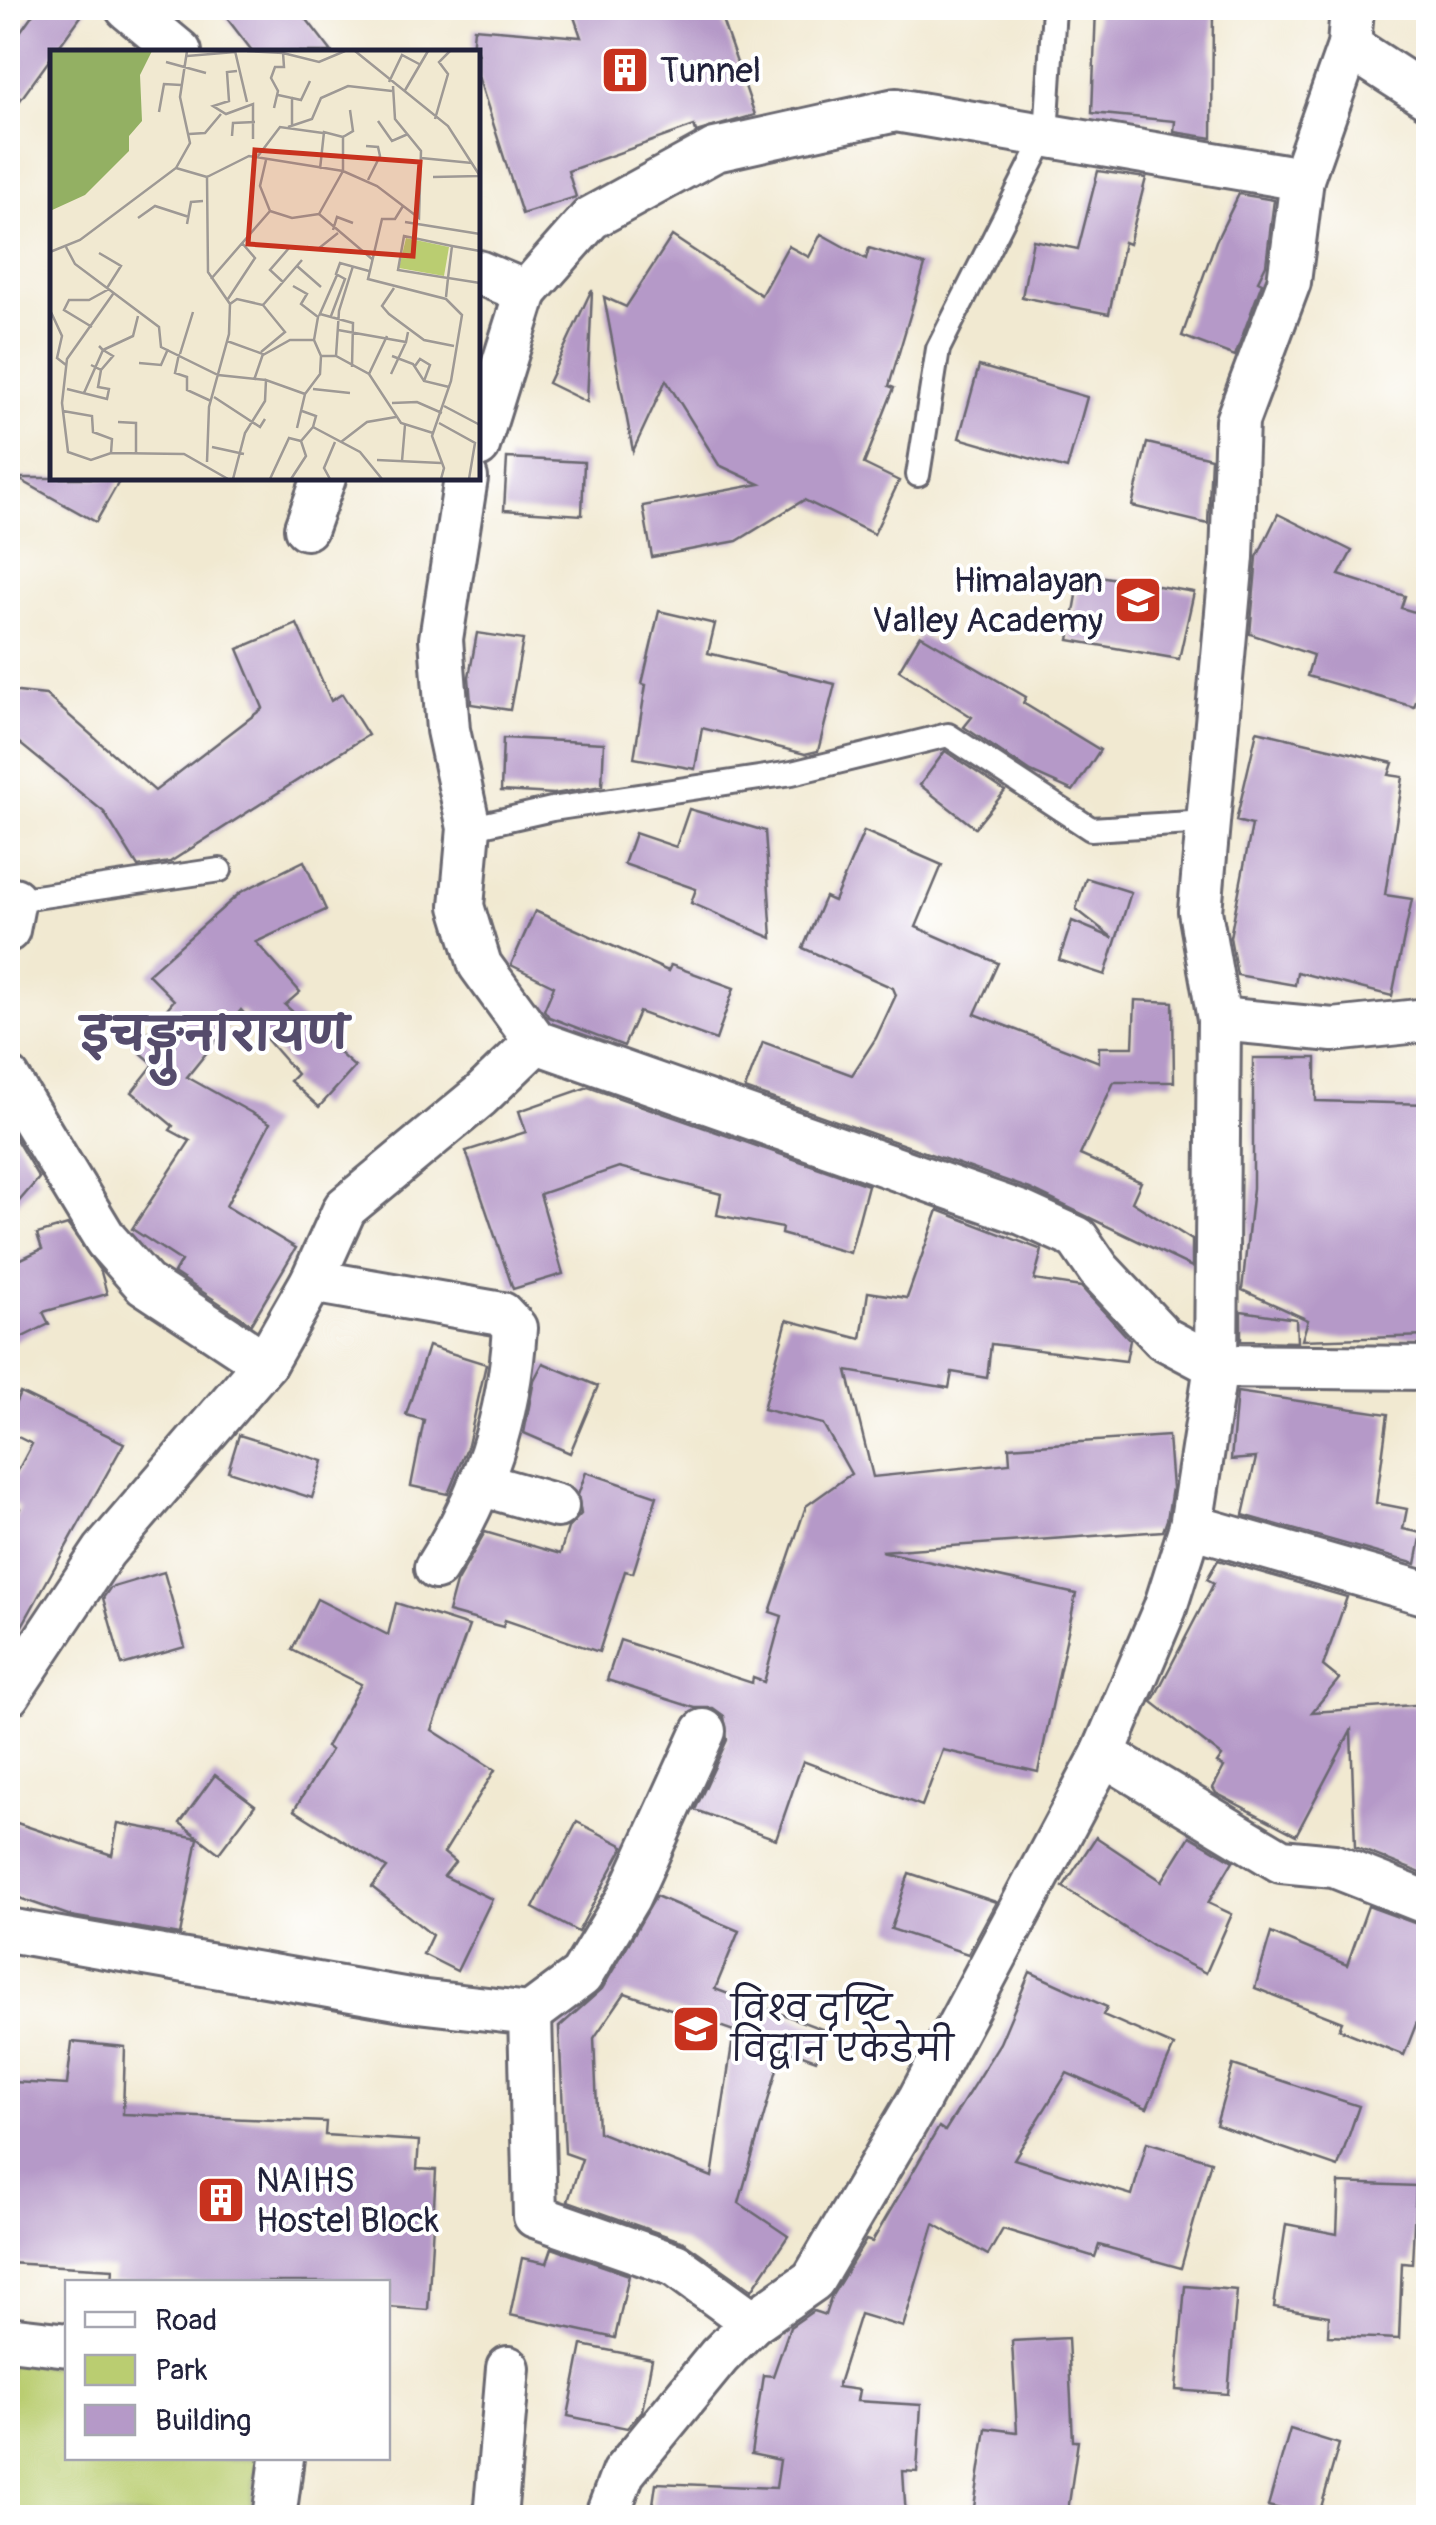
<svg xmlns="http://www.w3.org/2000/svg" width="1436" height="2525" font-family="Pangolin,'Playpen Sans Deva',sans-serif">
<rect width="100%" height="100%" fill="#fff"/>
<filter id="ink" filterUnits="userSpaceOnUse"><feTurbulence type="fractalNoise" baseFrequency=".01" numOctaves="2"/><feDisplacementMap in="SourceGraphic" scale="20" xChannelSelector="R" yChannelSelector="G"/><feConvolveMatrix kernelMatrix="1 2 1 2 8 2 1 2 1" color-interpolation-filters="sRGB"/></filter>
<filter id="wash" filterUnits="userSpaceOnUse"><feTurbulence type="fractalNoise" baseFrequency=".0048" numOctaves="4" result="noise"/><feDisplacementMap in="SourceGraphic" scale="40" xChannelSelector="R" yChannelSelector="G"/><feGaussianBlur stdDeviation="2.25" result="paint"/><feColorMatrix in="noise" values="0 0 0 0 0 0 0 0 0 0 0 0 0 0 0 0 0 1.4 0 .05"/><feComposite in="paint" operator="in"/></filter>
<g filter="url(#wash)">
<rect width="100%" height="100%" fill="#f1e9d1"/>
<path fill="#bacd71" stroke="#6e7856" stroke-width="2.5" d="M8 2360 67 2368 68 2458H258L250 2517H8Z"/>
<g id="blocks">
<g fill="#b599c8" fill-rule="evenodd">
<path d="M37 8H87L8 117V49Z"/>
<path d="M219 8H298L332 52H253Z"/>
<path d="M571 8H718L755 115 696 132 694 126 568 171 576 197 522 214 478 76V52H472L474 28 581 37Z"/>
<path d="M1096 8H1213L1212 138 1174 132 1175 121 1092 113Z"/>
<path d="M1098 171 1146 178 1129 244 1124 242 1109 314 1022 297 1033 240 1078 249Z"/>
<path d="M1239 194 1274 200 1266 265 1258 281 1262 283 1235 356 1182 336 1216 241Z"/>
<path d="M821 234 866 259 869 248 925 265 889 386 894 388 864 464 899 481 874 534 804 500 737 541 652 557 643 506 760 484 719 465 666 380 633 451 604 297 626 307 672 236 761 295 788 246 809 257Z"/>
<path d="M591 291H592L587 402 548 383Z"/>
<path d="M979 366 1087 397 1067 469 959 438Z"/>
<path d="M1147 443 1211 458 1208 524 1132 506Z"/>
<path d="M507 458 584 462 582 515 504 510Z"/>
<path d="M17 478H121L96 522Z"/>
<path d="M1278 514 1352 551 1339 575 1405 596 1401 608 1428 616V667L1414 707 1307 676 1313 655 1250 634 1257 557Z"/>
<path d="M1081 573 1194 592 1179 659 1069 640Z"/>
<path d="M659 611 715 624 708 653 835 684 818 751 805 754 702 728 695 769 634 758 646 685 642 684Z"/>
<path d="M297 624 331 701 342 694 368 735 170 862 138 867 104 812 8 734V691L46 695 155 791 263 708 238 649Z"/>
<path d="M477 633 523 640 510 710 471 704 469 677Z"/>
<path d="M920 635 1026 697 1023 703 1100 750 1073 791 1031 772 964 727 972 717 899 670Z"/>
<path d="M1257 731 1393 763 1389 775 1403 777 1385 895 1412 899 1392 996 1297 972 1295 985 1237 975 1230 937 1252 825 1236 821Z"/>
<path d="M503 738 604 743 602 786 554 794 501 791Z"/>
<path d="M945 751 1005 791 975 828 920 785Z"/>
<path d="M689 809 765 831 772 938 691 903 696 889 624 864 635 833 676 847Z"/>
<path d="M864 831 942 865 916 927 998 963 975 1014 1099 1062V1047H1133L1135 1000 1173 1002 1174 1082H1114L1080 1155 1141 1182 1132 1202 1192 1240V1267L1030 1189 745 1089 763 1042 852 1075 876 1038 896 995 893 988 803 948 825 897 834 901Z"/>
<path d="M304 861 326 910 256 942 300 992 285 1005 355 1067 319 1107 290 1081 297 1074 241 1010 187 1077 270 1123 226 1206 296 1248 251 1324 174 1273 181 1261 132 1229 190 1141 170 1130 173 1126 132 1092 154 1064 135 1048 174 1000 148 974 241 892Z"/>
<path d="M1086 878 1131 892 1105 975 1059 960 1072 921 1113 938 1076 909Z"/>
<path d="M535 911 668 971 671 965 734 988 716 1040 639 1012 624 1046 549 1017 544 1010 554 986 511 965Z"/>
<path d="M1253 1058H1316V1101L1428 1104V1336L1302 1340 1308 1320 1242 1290 1253 1188Z"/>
<path d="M588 1087 868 1185 850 1253 781 1234 782 1228 717 1215 721 1194 619 1167 540 1194 563 1274 513 1289 466 1151 526 1132 519 1111Z"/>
<path d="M8 1126 39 1178 8 1214Z"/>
<path d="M938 1210 1042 1250 1034 1280 1081 1287 1130 1340 1126 1361 991 1344 987 1378 952 1372 949 1388 847 1371 873 1477 1010 1463 1009 1447 1168 1436 1172 1488 1167 1520 1163 1531 881 1551 1076 1594 1038 1772 943 1750 922 1806 803 1761 776 1839 695 1810 727 1740 724 1716 713 1708H695L607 1680 620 1640 752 1683 753 1678 764 1682 782 1616 770 1612 806 1506 851 1474 823 1424 763 1409 787 1320 861 1339 868 1292 907 1298Z"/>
<path d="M68 1225 101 1272 107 1294 43 1312 49 1324 8 1344V1237L19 1260 42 1249 37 1234Z"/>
<path d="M1241 1311 1296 1319 1297 1342 1241 1341Z"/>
<path d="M428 1346 486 1364 468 1445 448 1494 411 1486 424 1420 406 1415Z"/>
<path d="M543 1363 598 1386 570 1453 524 1433 534 1380Z"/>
<path d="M1237 1392 1388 1414 1376 1503 1407 1509 1403 1529 1422 1533 1416 1564 1243 1515 1256 1458 1231 1460Z"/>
<path d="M20 1393 124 1443 8 1651V1531L20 1508 8 1501V1489L32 1444 8 1432V1420Z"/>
<path d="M239 1435 323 1461 312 1498 228 1471Z"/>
<path d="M586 1472 657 1496 633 1573 625 1571 599 1652 505 1620 503 1627 448 1612 456 1583 485 1532 560 1554 568 1528 581 1514 578 1495Z"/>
<path d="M1218 1560 1347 1597 1323 1666 1339 1679 1312 1712 1428 1704V1876L1355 1847 1351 1731 1296 1835 1216 1793 1213 1788 1224 1767 1217 1763 1222 1756 1152 1702 1214 1583 1207 1579Z"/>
<path d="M164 1572 185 1647 122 1665 103 1598 110 1588Z"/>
<path d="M317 1599 388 1635 396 1603 469 1626 432 1730 495 1770 444 1853 455 1862 444 1876 492 1899 457 1971 423 1954 432 1935 372 1887 387 1868 294 1810 331 1750 326 1747 361 1684 292 1650Z"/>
<path d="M215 1775 255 1805 219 1853 180 1823Z"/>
<path d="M8 1820 112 1855 118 1823 198 1838 180 1935 71 1916 8 1894Z"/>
<path d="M577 1822 624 1846 578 1932 533 1908Z"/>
<path d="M1190 1836 1233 1861 1208 1903 1232 1914 1206 1973 1152 1946 1063 1887 1096 1837 1162 1881Z"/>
<path d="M909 1873 996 1902 968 1954 891 1929Z"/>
<path d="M656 1896 739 1931 715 1989 827 2031 816 2060 783 2048 739 2203 788 2236 752 2290 684 2242 568 2201 582 2159 565 2153 559 2027 602 1989ZM625 1993 734 2031 712 2177 598 2132 594 2038Z"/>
<path d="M1368 1906 1428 1928V1994L1404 2055 1339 2029 1342 2022 1255 1988 1271 1933 1347 1965Z"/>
<path d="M1030 1972 1107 2007 1103 2015 1174 2046 1147 2108 1067 2073 1014 2159 1132 2195 1147 2142 1211 2161 1181 2268 1099 2245 1095 2257 1003 2229 988 2255 934 2224 903 2327 860 2314 837 2387 859 2390 857 2401 921 2405 917 2472 903 2471 906 2518H651L656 2483 776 2488 780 2460 751 2454 763 2375 773 2376 790 2327 813 2311 825 2315 831 2297 866 2240 872 2242 939 2127 945 2131 1000 2043Z"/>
<path d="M72 2042 125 2047 123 2114 326 2122 325 2135 419 2141 417 2169 436 2170 428 2310 388 2307V2282H112L113 2269 8 2263V2095L13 2096V2082L67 2085Z"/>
<path d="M1233 2065 1359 2106 1338 2167 1216 2125Z"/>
<path d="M1339 2183 1416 2186 1412 2264 1402 2263 1399 2339 1328 2336 1329 2316 1274 2307 1286 2224 1337 2234Z"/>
<path d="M552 2248 629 2275 615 2338 510 2315 522 2258 547 2263Z"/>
<path d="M1185 2286 1237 2290 1228 2394 1176 2390Z"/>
<path d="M1068 2338 1073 2441H1078L1067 2518 973 2514 986 2428 1017 2432 1012 2341Z"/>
<path d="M582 2345 652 2359 642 2411 627 2428 568 2416Z"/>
<path d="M1290 2429 1339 2444 1318 2518 1268 2506Z"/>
</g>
</g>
</g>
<g filter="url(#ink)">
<use href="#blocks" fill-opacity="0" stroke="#6a6870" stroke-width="2.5"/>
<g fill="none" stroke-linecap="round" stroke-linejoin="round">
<g stroke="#6a6870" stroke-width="28">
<g id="lane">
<path d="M918 475 938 349 1046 135 1054 8"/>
<path d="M469 828 552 809 792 773 948 735 1091 829 1208 822"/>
<path d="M8 901 220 870"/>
</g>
</g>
<g stroke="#6a6870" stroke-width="48">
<g id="street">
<path d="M127 8 180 52"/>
<path d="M1349 46 1428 97"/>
<path d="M478 272 526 292 591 218 715 150 896 110 1302 179"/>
<path d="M478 446 526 292"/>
<path d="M466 478 441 639 448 730 469 828 462 906 480 965 536 1042 1022 1213 1077 1238 1099 1270 1163 1338 1216 1366 1428 1368"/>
<path d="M306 528 324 478"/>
<path d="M8 930 14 899"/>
<path d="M1219 1019 1333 1030 1428 1020"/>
<path d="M8 1078 106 1240 145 1284 265 1363"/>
<path d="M312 1281 502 1314 515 1328C509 1418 485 1491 436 1568"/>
<path d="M480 1484 557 1506"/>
<path d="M1191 1526 1428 1594"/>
<path d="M8 1695 104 1551 265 1363 312 1281 345 1208 480 1096 536 1042"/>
<path d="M1103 1754 1281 1861 1334 1866 1428 1903"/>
<path d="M8 1930 409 2000 530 2014 535 2216 675 2265 753 2322"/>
<path d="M530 2014 581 1976 628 1898 704 1731"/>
<path d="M8 2338 68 2345"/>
<path d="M274 2518 282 2458"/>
<path d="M495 2518 508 2368"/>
<path d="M606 2518 623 2473 719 2356 753 2322 813 2280 919 2100 1103 1754 1165 1608 1191 1526 1216 1366 1219 1019 1200 911 1232 557 1237 421 1289 282 1302 179 1349 46 1352 8"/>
</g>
</g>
<use href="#lane" stroke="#fff" stroke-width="22"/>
<use href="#street" stroke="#fff" stroke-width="42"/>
</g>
</g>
<defs>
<g id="building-square" transform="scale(2.5)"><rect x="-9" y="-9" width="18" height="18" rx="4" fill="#c8321e" stroke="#fff"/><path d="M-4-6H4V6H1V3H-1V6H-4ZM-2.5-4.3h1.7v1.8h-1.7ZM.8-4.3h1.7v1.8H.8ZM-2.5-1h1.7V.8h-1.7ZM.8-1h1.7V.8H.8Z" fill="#fff"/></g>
<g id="school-square" transform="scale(2.5)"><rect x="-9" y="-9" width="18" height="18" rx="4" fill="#c8321e" stroke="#fff"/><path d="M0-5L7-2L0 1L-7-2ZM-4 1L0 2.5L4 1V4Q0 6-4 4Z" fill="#fff"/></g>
</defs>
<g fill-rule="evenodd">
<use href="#building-square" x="625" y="70"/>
<use href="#school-square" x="1138" y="600"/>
<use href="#school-square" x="696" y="2029"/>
<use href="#building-square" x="221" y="2200"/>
</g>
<g text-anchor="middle" stroke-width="8" stroke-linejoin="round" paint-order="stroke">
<g font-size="35" fill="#22223b" stroke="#fff" text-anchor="start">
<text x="660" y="82">Tunnel</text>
<text x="1103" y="592" text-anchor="end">Himalayan<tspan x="1103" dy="40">Valley Academy</tspan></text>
<text x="731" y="2021">विश्व दृष्टि<tspan x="731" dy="40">विद्वान एकेडेमी</tspan></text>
<text x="256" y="2192">NAIHS<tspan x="256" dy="40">Hostel Block</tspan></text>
</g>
<g font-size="45" font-weight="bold" fill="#554c6c" stroke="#fff">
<text x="215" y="1050">इचङ्गुनारायण</text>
</g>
</g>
<g transform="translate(50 50)">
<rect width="430" height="430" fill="#f1e9d1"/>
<path d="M356 188 399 197 394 226 349 218Z" fill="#bacd71"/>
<path d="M0 1H102L90 25 92 71 79 86V101L35 145 0 161Z" fill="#93b063"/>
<path fill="none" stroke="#9e9995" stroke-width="2.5" d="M185 1 197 52M197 1 233 3 234 17H225L221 28 228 41 224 58M305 1 398 76 430 126M233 3 269 12 295 1M137 6 185 2M116 12 156 23M187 21 177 22 179 51 163 56 176 64 203 54V89M339 32 352 5 371 15M354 42 378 1M228 45 242 48V75M242 48 251 50 260 31M109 62 114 34 131 35M385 69 398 24 389 12 400 1M328 71 342 91 358 84M238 77 262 69 271 48 298 36 342 41M430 80V48M139 84 155 83 171 64M182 86 183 73 205 72M293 87 303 81 300 60M316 96 328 97 330 106 318 130M208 106 230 77 273 83M371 108 422 113M126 118 157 127 158 222 180 254M157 127 199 106 293 121 327 136 369 168 371 101 345 69 343 36M383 127 430 126M353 156 345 169H332L318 229 396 249 412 265 401 331 382 386 394 418 391 429M220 161 242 168 269 164M269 164 293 121V87L274 82 270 119M269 164 322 209M88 168 105 156 139 167M355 172 430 184M137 174 141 152 153 151M283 180 287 167 303 173M16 197 25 214 109 277 111 297 168 325 216 330M257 197 268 199 288 183M430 201 402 196 398 228 430 233M0 202 30 190 126 118 140 93 130 47 137 1M49 203 71 216 57 238M247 216 271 237M161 229 220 161 210 136 216 110M233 232 220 220 239 198M243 236 257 244 251 254 268 267 264 290 271 306H286L319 324 351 373 383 383M344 238 332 256 339 264 374 290 404 296M63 244 17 309 12 353 18 402 41 410 61 403 134 404 178 429M396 247 398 228 348 220 354 186 402 196M178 249 205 208 192 193M213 255 252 210M0 260 12 286 7 308 16 315M270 264 303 273 302 317M269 266 287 225M281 266 295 229 286 224 290 213 319 221M42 277 14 260 19 250H39L59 239M288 280 356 292 358 282M177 291 213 304 204 330M129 304 125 323 137 327V340L161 351M130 304 143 262M213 305 240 290H264M286 306 289 261 303 216M342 306 363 314 374 331 399 337M89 313 111 315 118 299M365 316 370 309 380 315 374 331M51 320 63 306 53 300 83 286 88 266M319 324 337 286M341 324 356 292M17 339 57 349 59 339 48 337 51 320 41 315M263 339 300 343M34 343 53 300 49 296M164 347 210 377 215 369M342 353 367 352 392 363M394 356 430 375M13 361 42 366 43 382 62 389 61 403M68 372 86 373V403M389 373 425 393 419 429M263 377 310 402 332 429M247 378 255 344 270 324 271 306M291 392 317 372 346 367M162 397 194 404M327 410 391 413M352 411 355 375M157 412 159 357 179 284 180 254 187 249 213 255 235 282 211 302M183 429 195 383 215 351 216 330 255 344M220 429 239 388 251 391 263 377 266 366 252 361M241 429 256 406 251 391M280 429 274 418 285 392"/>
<path fill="#c8321e" fill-opacity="0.15" stroke="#c8321e" stroke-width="5" d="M205 100 370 112 363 206 198 194Z"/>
<rect width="430" height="430" fill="none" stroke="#22223b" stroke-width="5"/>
</g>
<rect width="1436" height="2525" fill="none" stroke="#fff" stroke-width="40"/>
<rect x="65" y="2280" width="325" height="180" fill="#ffffff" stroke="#a7a7b1" stroke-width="2.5"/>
<rect x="85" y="2312" width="50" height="15" fill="#ffffff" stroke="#a7a7b1" stroke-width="2.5"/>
<text x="155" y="2330" font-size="30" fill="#22223b">Road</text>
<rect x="85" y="2355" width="50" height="30" fill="#bacd71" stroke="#a7a7b1" stroke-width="2.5"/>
<text x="155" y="2380" font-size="30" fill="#22223b">Park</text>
<rect x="85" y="2405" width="50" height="30" fill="#b599c8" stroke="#a7a7b1" stroke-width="2.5"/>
<text x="155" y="2430" font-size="30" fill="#22223b">Building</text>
</svg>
